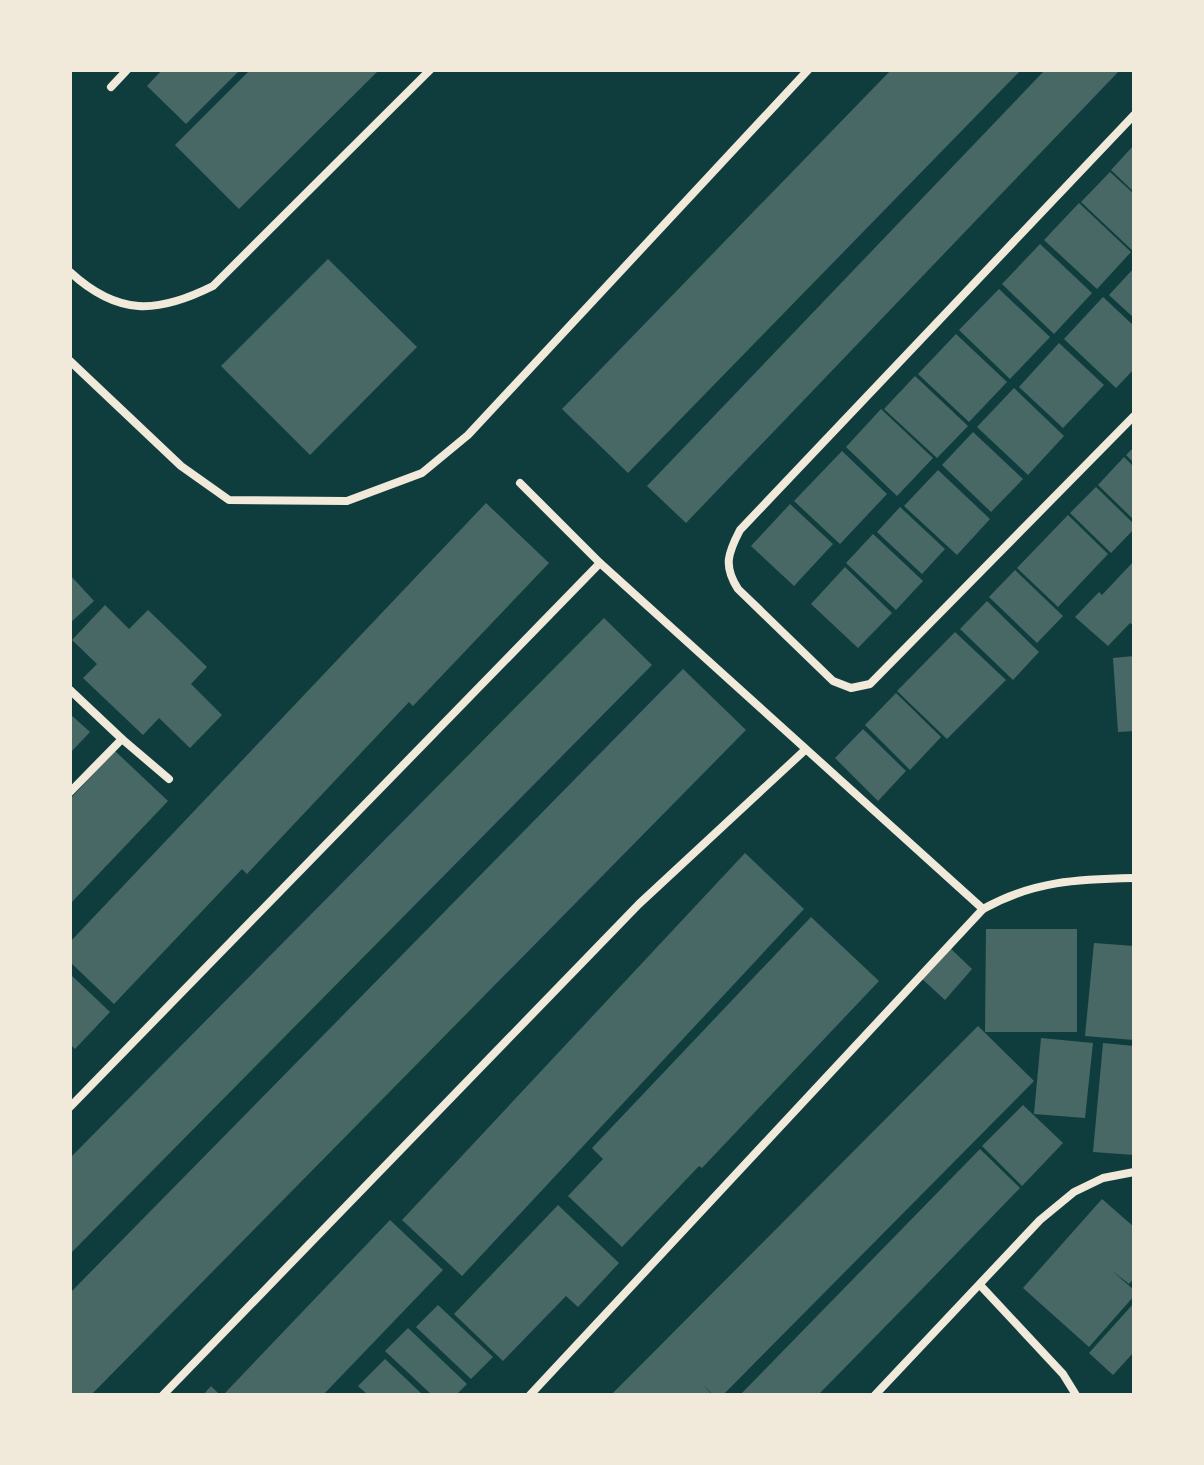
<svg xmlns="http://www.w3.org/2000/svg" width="1204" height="1465" font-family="Raleway,sans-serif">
<rect width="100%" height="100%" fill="#0f3d3e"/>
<g fill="#486865">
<path d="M162 70H240L186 124 147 86Z"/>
<path d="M250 70H379L239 209 175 145Z"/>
<path d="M891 70H1021L628 473 562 409Z"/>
<path d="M1045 70H1120L686 523 647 486Z"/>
<path d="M1134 145V192L1111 170Z"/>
<path d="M1110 172 1134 194V252L1081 202Z"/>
<path d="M1079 203 1131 252 1097 289 1044 240Z"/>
<path d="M1040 244 1092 293 1054 334 1002 284Z"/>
<path d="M328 259 417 347 310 455 221 366Z"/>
<path d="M1134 268V318L1109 295Z"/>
<path d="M999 289 1050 337 1010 379 959 330Z"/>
<path d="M1103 297 1134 326V369L1116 388 1064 339Z"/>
<path d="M956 334 1007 382 969 422 918 374Z"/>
<path d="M1059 343 1104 385 1063 428 1019 387Z"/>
<path d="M915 376 968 426 937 458 884 409Z"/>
<path d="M1014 388 1064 436 1028 475 977 427Z"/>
<path d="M881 409 933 458 897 496 846 447Z"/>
<path d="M973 432 1023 479 991 512 942 465Z"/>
<path d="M1134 447V463L1126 455Z"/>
<path d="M842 451 887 494 840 544 794 501Z"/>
<path d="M1124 457 1134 467V520L1098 485Z"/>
<path d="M938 470 990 519 957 555 904 506Z"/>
<path d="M1096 487 1134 524V529L1111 553 1070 513Z"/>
<path d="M486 503 549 563 413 706 409 702 247 874 242 869 114 1004 70 962V942Z"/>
<path d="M790 504 833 544 794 586 751 546Z"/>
<path d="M900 507 945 549 922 574 877 532Z"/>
<path d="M1068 515 1108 554 1058 607 1017 568Z"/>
<path d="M873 534 923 581 896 610 846 563Z"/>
<path d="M1134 561V626L1130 623 1108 646 1075 617 1099 592 1102 595Z"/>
<path d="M845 567 892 613 858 648 811 604Z"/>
<path d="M1015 570 1063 616 1037 643 989 597Z"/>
<path d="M70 575 94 601 70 623Z"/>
<path d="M987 601 1039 652 1013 680 960 629Z"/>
<path d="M105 605 129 629 148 610 207 667 191 684 222 715 190 748 159 718 143 735 83 678 97 664 72 640Z"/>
<path d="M604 618 652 665 70 1254V1158Z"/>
<path d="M955 632 1006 680 947 739 897 691Z"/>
<path d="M1134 656V731L1118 732 1113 658Z"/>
<path d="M683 669 746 730 91 1395H70V1293Z"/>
<path d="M896 693 941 737 910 770 865 725Z"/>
<path d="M70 714 90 732 70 753Z"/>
<path d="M863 729 906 771 878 801 835 758Z"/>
<path d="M115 751 168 801 70 904V799Z"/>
<path d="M745 853 804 909 462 1276 402 1220Z"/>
<path d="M811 917 879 981 702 1168 699 1166 622 1247 568 1196 603 1159 592 1148Z"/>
<path d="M986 929H1077V1032H985Z"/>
<path d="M1094 943 1134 946V1040L1085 1036Z"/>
<path d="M948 946 972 969 945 1000 920 977Z"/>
<path d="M70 974 110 1012 75 1049 70 1044Z"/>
<path d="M978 1026 1034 1081 723 1395H713L703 1384 712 1395H611Z"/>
<path d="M1041 1038 1093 1043 1085 1118 1034 1114Z"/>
<path d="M1103 1043 1134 1046V1155L1093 1152Z"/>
<path d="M1023 1105 1063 1143 1022 1186 982 1146Z"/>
<path d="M980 1149 1020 1188 923 1288 818 1395H740Z"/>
<path d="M1102 1199 1134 1227V1278L1129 1284 1111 1270 1134 1290V1296L1089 1347 1023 1288Z"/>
<path d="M558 1205 619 1263 578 1307 566 1296 503 1361 454 1314Z"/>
<path d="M390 1220 443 1270 323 1395H226L225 1393Z"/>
<path d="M1134 1303V1352L1113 1375 1089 1353Z"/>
<path d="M438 1305 493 1357 471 1379 416 1327Z"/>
<path d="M408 1328 467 1384 456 1395H432L385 1351Z"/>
<path d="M385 1359 423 1395H368L358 1386Z"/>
<path d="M211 1386 220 1395H203Z"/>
</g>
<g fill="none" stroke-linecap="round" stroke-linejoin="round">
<g stroke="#f1e9da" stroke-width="8">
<path d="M111 87 127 70"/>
<path d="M1134 115 740 530C728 553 723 566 738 589L833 681 851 688 870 684 1134 416"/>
<path d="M70 272C118 316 157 314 213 286L430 70"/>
<path d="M70 361 181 466 229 500 347 501 422 473 468 435 808 70"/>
<path d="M520 483 600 563 983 909"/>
<path d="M70 690 122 739 70 792"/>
<path d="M122 739 169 779"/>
<path d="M70 1107 600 563"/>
<path d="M980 1285 1063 1374 1076 1395"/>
<path d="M163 1395 639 904 805 750"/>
<path d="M530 1395 983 909C1033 881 1078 879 1134 878"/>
<path d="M875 1395 1040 1220 1074 1192 1103 1178 1134 1172"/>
</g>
</g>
<rect width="1204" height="1465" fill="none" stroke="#f1e9da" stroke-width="144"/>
</svg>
